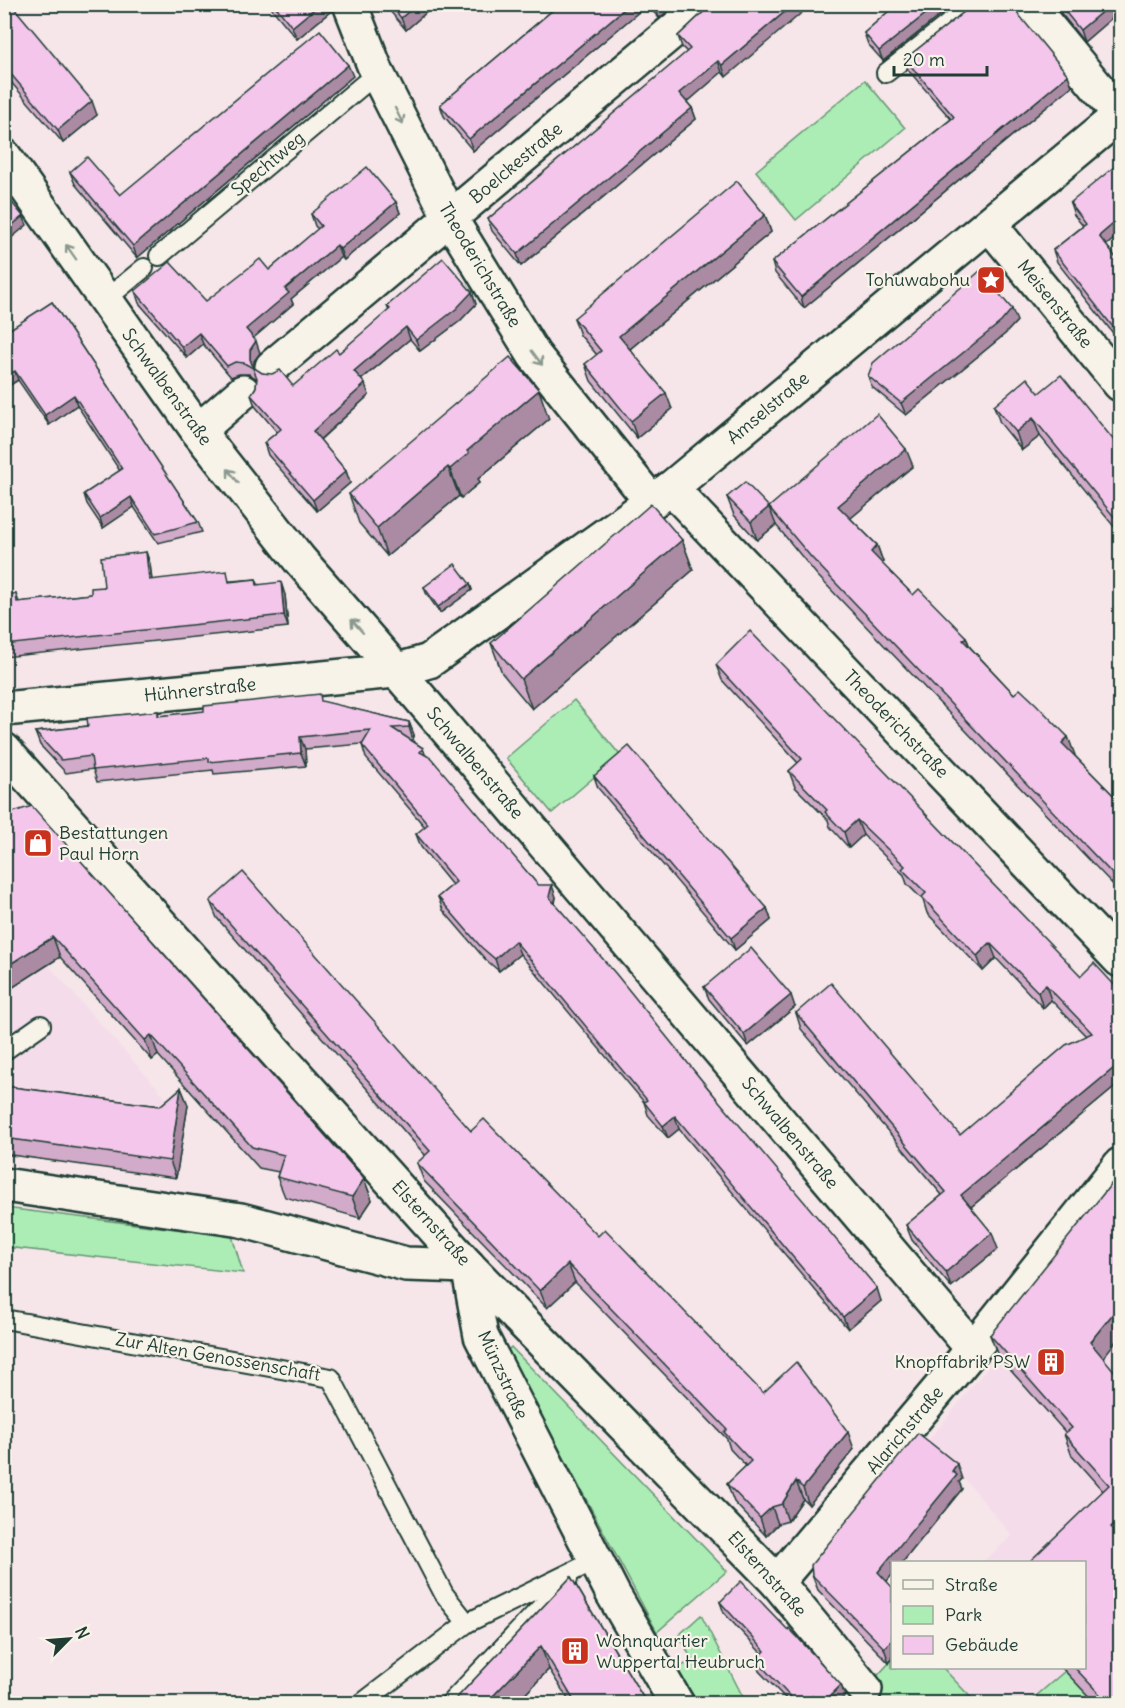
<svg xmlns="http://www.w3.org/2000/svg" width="1125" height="1708" font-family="Delius,sans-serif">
<rect width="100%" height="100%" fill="#f6e6e9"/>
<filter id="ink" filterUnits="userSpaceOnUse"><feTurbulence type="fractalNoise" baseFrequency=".0167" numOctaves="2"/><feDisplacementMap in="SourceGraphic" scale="12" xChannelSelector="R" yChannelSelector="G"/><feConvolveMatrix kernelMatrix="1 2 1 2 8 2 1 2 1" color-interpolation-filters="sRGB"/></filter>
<g filter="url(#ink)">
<g fill="#f5dcea">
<path d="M4 915 176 1109 157 1175 5 1155Z"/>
<path d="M1105 1223 1120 1241V1703H1096L1065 1671 1028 1703H976L943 1668H1084V1562H982L1012 1536 968 1483 923 1447Z"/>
</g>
<g fill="#acedb5" stroke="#669574" stroke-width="1.5">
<path d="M865 80 905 128 796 220 756 171Z"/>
<path d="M574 700 620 755 552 813 506 758Z"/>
<path d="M5 1208 232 1236 243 1273 5 1247Z"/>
<path d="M511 1347 727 1571 657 1632 507 1351Z"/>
<path d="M701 1615 746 1703H698L677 1669 692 1660 679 1635Z"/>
<path d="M892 1660V1668H943L976 1703 855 1704 853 1702Z"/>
<path d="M1065 1671 1096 1703H1028Z"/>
</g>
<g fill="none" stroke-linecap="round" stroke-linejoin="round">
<g stroke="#1f3d34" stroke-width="22">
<g id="lane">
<path d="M886 73 973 4"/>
<path d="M159 256 377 73"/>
<path d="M105 300 144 268"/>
<path d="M4 1051 41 1025"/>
<path d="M4 1319 331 1378 444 1594 467 1623"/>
<path d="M361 1704 467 1623 596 1560"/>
<path d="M449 1704 568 1579"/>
</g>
</g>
<g stroke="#1f3d34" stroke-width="38">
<g id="street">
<path d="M350 4 377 73 450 218 534 355 651 501"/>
<path d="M1029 4 1120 115"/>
<path d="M4 156 198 431 299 559 415 692 973 1349"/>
<path d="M990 225 1120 384"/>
<path d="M272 367 705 4"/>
<path d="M198 431 243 392"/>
<path d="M671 488 1120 960"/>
<path d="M4 709 395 671 429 661 671 488 1120 115"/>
<path d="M4 750 468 1266 777 1582 865 1689"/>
<path d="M4 1185 241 1220 406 1264 468 1266"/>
<path d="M468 1266 481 1336 613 1594 677 1704"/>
<path d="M777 1582 973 1349 1120 1165"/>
</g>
</g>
<use href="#lane" stroke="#f7f3e8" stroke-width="18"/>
<use href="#street" stroke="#f7f3e8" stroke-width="33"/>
</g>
<g fill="#d2aaca" stroke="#1f3d34" stroke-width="1.5">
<path d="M4 4 97 115 63 143 4 74Z"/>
<path d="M268 4H328L331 11 297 39Z"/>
<path d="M384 4H436L406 30Z"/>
<path d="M560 4H677L659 18 647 5 473 151 444 116 440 105Z"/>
<path d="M712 4 726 77 722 72 687 102 692 108 696 119 521 266 492 231 488 219 687 52 682 47 678 36Z"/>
<path d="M897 4 883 61 868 44 864 33Z"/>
<path d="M974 4H1011V6L1072 86 804 308 775 273 772 262 951 119 908 70 905 59Z"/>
<path d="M1055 4H1120V11L1084 42 1056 7Z"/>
<path d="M353 76 137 258 75 184 70 172 120 195Z"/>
<path d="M396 202 400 213 344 260 341 257 291 299 293 304 253 338 260 353 254 361V368L262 373 293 386 339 353 389 311 387 306 472 292 476 304 460 321 420 351 410 339 361 380 369 395 320 440 346 471 350 483 317 511 268 455 264 443 277 432 255 406 251 395 256 387 257 379 249 374H239L231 377 203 344 187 358 139 303 135 291 206 301 269 270 318 229 315 226 311 214Z"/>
<path d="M1070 203 1120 234 1106 245 1120 263V342L1057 262 1053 250 1083 226 1074 215Z"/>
<path d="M765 215 771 232 630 349 672 409 637 438 591 381 585 364 597 355 580 335 574 318Z"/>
<path d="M52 302 198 522 202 532 158 543 134 507 103 528 87 504 84 494 120 471 77 405 49 425 18 380 4 389 5 334Z"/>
<path d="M1017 321 1005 334 906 415 872 387 868 376Z"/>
<path d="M1039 393 1120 448V534L1040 436 1022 450 1000 423 994 406Z"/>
<path d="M549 419 478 479 480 482 461 498 459 496 387 556 359 523 349 494Z"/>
<path d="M913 466 850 518 877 545 883 562 882 564 913 595 966 637 970 647 1014 694 1068 737 1074 755 1120 802V892L817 575 776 525 757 540 734 515 727 497 769 507Z"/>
<path d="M682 540 693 570 532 709 502 673 491 643Z"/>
<path d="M146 552 150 564 152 580 231 581 256 579 258 584 285 595 288 627 4 657V595L16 594 19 602 91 594 104 587Z"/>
<path d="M470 584 472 590 440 613 426 593 424 587Z"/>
<path d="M716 665 1081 976 1120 991V1083L971 1207 998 1249 951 1287 912 1240 906 1225 942 1195 801 1029 796 1013 960 1135 1086 1036 1051 1000 1043 1008 996 958 983 971 927 913 923 900 907 884 904 875 863 835 849 848 830 827 828 820 795 787 789 771 798 763 722 680Z"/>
<path d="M323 702 409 722 414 735 413 740H410L423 748 425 754 538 885 556 897 555 904 708 1088 881 1301 848 1329 679 1129 668 1138 648 1115 644 1102 520 954 499 971 485 959 443 910 438 897 452 885 421 847 416 834 425 827 366 758 362 745V744L305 749 306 766 214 774 213 770 97 782 93 769 66 773 40 745 35 732 88 726 158 711 159 716Z"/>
<path d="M594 776 767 908 771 920 735 950 598 788Z"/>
<path d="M4 800 9 814 364 1179 372 1200 360 1218 285 1197 277 1177 279 1172 259 1168 158 1055 152 1060 60 957 4 993Z"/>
<path d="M210 901 471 1131 598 1236 763 1393 854 1449 809 1505 803 1499 788 1521 778 1524 766 1536 734 1502 727 1484 746 1466 730 1449 727 1439 575 1282 547 1308 424 1181 417 1163 426 1156 217 918Z"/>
<path d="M704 987 795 1007 748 1046 709 999Z"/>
<path d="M4 1086 160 1106 181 1088 188 1105 176 1178 4 1154Z"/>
<path d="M990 1335 1103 1358 1120 1704H1096L1062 1668H1084L1103 1491 1072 1456 1064 1434 1066 1433 998 1356Z"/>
<path d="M962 1479 959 1482 962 1489 902 1563H892L887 1581 889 1663 818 1590 812 1575Z"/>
<path d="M571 1577 647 1704H571L549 1669 516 1704H451Z"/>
<path d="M720 1602 841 1685 845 1696 837 1704H791L759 1671 756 1660 762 1654 724 1613Z"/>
</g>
<g fill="#ab8ba4" stroke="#1f3d34" stroke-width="1.5">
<path d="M320 4H328L331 11 297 39 292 27Z"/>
<path d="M417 4H436L406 30 401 18Z"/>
<path d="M630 4 647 5 473 151 469 139Z"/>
<path d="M657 4H677L659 18 655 7Z"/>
<path d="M794 4H812L726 77 722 65Z"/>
<path d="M938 4H954L883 61 879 51Z"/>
<path d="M1111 4H1120V11L1084 42 1080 30Z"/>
<path d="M718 61 722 72 684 105 679 93Z"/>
<path d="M348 65 353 76 137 258 133 246Z"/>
<path d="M1068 75 1072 86 804 308 801 297Z"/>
<path d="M92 101 97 115 63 143 58 130Z"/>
<path d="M692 108 696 119 521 266 517 254Z"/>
<path d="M396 202 400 213 344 260 340 249Z"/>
<path d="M765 215 771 232 625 353 619 336Z"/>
<path d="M23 216 27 225 4 244V232Z"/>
<path d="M1120 218V234L1103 248 1099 236Z"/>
<path d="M337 245 341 257 291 299 293 304 250 341 246 329 285 289Z"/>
<path d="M472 292 476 304 460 321 420 351 416 340Z"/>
<path d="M1012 309 1017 321 1005 334 906 415 901 403Z"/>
<path d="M406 327 410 339 358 382 354 371Z"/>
<path d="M199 333 203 344 187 358 182 347Z"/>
<path d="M256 341 260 353 254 361V371L250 359V350Z"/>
<path d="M15 371 18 380 4 389V377Z"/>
<path d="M365 384 369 395 317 442 313 431Z"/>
<path d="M539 390 549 419 478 479 480 482 461 498 450 469 467 451Z"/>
<path d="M666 393 672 409 637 438 631 421Z"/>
<path d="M74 395 77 405 49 425 45 415Z"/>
<path d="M1033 418 1040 436 1022 450 1016 432Z"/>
<path d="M906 449 913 466 845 523 838 506Z"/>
<path d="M448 467 459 496 387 556 377 528Z"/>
<path d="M346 471 350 483 317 511 313 500Z"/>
<path d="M131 497 134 507 103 528 100 518Z"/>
<path d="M769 507 776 525 757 540 751 522Z"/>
<path d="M682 540 693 570 532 709 521 679Z"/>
<path d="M877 545 883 562 877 569 871 552Z"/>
<path d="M146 552 150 564 153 593 149 580Z"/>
<path d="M281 582 285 595 288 627 284 615Z"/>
<path d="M470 584 472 590 440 613 438 607Z"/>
<path d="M966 637 972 654 963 640Z"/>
<path d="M409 722 414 735 413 740 409 727Z"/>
<path d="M300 737 305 749 306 766 301 753Z"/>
<path d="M1068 737 1075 755 1069 760 1062 743Z"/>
<path d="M857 820 863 835 849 848 844 832Z"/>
<path d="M552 885 556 897 553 909 549 897Z"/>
<path d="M767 908 771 920 735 950 731 938Z"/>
<path d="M53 937 60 957 4 993V968Z"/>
<path d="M515 941 520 954 499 971 495 959Z"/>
<path d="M990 943 996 958 983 971 977 956Z"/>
<path d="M1046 985 1051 1000 1043 1008 1038 992Z"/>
<path d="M791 995 795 1007 748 1046 744 1034Z"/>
<path d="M151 1035 158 1055 152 1060 145 1040Z"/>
<path d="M1120 1063V1083L966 1211 961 1195Z"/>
<path d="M181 1088 188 1105 176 1178 170 1161Z"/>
<path d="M675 1116 679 1129 668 1138 663 1126Z"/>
<path d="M364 1179 372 1200 360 1218 352 1197Z"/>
<path d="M992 1233 998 1249 951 1287 946 1272Z"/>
<path d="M568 1264 575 1282 547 1308 540 1291Z"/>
<path d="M877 1288 881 1301 848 1329 843 1317Z"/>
<path d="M1120 1305V1336L1098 1364 1090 1342Z"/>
<path d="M848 1432 854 1449 809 1505 803 1488Z"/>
<path d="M957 1464 962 1479 959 1482 962 1489 902 1563H892V1575L883 1586 878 1572Z"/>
<path d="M796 1481 803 1499 788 1521 782 1504Z"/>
<path d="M772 1507 778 1524 766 1536 760 1518Z"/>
<path d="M1120 1518V1547L1111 1527Z"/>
<path d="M892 1640V1659L889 1663 884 1648Z"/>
<path d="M541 1646 549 1669 516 1704H490L492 1697Z"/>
<path d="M841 1685 845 1696 837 1704H822Z"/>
<path d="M812 1696 815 1704H804Z"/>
</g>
<g fill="#f4c6eb" stroke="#1f3d34" stroke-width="1.5">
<path d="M4 4H11L92 101 58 130 4 66Z"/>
<path d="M274 4H320L292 27Z"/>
<path d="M390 4H417L401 18Z"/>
<path d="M560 4H630L469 139 440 105Z"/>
<path d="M712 4H794L722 65 718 61 679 93 692 108 517 254 488 219 690 49 678 36Z"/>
<path d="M897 4H938L879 51 864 33Z"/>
<path d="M974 4H1010L1068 75 801 297 772 262 954 117 905 59Z"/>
<path d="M1059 4H1111L1080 30Z"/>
<path d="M320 30 348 65 133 246 70 172 87 157 120 195Z"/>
<path d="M1120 162V218L1099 236 1120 263V336L1053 250 1086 224 1070 203Z"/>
<path d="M367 167 396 202 340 249 337 245 285 289 289 293 246 329 256 341 250 350V359L253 367 262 373 272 374 280 370 293 386 336 349 339 353 390 309 387 306 443 258 472 292 456 309 416 340 406 327 354 371 365 384 313 431 346 471 313 500 264 443 281 429 251 395 256 387 257 378 253 368 244 363 235 362 227 366 199 333 182 347 135 291 170 262 206 301 260 259 269 270 321 226 311 214Z"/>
<path d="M737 181 765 215 619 336 666 393 631 421 585 364 601 351 574 318Z"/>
<path d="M4 193 23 216 4 232Z"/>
<path d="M980 271 1012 309 1001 322 901 403 868 376 873 363Z"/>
<path d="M52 302 198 522 155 534 131 497 100 518 84 494 122 469 74 395 45 415 15 371 4 377V333Z"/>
<path d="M510 357 539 390 467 451 469 453 450 469 448 467 377 528 349 494Z"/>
<path d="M1061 375 1120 448V524L1033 418 1016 432 994 406 1027 378 1039 393Z"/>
<path d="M877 414 906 449 838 506 877 545 871 552 913 595 919 589 966 637 963 640 1014 694 1020 689 1036 704 1068 737 1062 743 1120 802V882L811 557 769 507 751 522 727 497 745 482 769 507Z"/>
<path d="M651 504 682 540 521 679 491 643Z"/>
<path d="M146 552 149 580 227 571 229 582 256 579 257 585 281 582 284 615 4 645V595L16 594 17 602 91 594V588L104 587 101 557Z"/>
<path d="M455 564 470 584 438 607 424 587Z"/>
<path d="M750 631 1081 976 1094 963 1120 991V1063L961 1195 992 1233 946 1272 906 1225 946 1192 796 1013 831 983 960 1135 1066 1045 1092 1033 1046 985 1038 992 990 943 977 956 922 897 926 893 902 869 905 866 857 820 844 832 825 812 827 810 789 771 802 759 716 665Z"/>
<path d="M320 694 321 701 409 722V727L392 728 423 748 420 752 431 758 538 885H552L549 897 616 974 708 1088 877 1288 843 1317 675 1116 663 1126 644 1102 647 1100 515 941 495 959 481 947 438 897 456 882 416 834 428 824 362 745 371 730 300 737 301 753 209 762V758L93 770 91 756 61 760 35 732 88 726 87 718 158 711V716L204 711V706Z"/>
<path d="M629 746 767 908 731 938 594 776Z"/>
<path d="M4 805 7 814 32 806 364 1179 352 1197 277 1177 284 1155 252 1147 151 1035 145 1040 53 937 4 968Z"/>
<path d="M243 872 471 1131 484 1119 598 1236 605 1229 763 1393 796 1362 848 1432 803 1488 796 1481 782 1504 772 1507 760 1518 727 1484 751 1461 724 1432 727 1429 568 1264 540 1291 417 1163 430 1151 210 901Z"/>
<path d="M751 948 791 995 744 1034 704 987Z"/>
<path d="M4 1086 160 1106 181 1088 170 1161 4 1138Z"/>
<path d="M1120 1173V1305L1090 1342 1120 1378V1518L1111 1527 1120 1536V1704H1109L1075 1668H1084V1563H1028L1109 1485 1064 1434 1072 1428 990 1335Z"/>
<path d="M918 1433 957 1464 952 1471 957 1475 878 1572 892 1587V1640L884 1648 812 1575 811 1565Z"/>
<path d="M571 1577 647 1704H576L541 1646 492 1697 494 1699 490 1704H451Z"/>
<path d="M741 1581 788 1630 789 1628 841 1685 822 1704H819L812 1696 804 1704H797L756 1660 765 1651 720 1602Z"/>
</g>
<defs><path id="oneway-shaft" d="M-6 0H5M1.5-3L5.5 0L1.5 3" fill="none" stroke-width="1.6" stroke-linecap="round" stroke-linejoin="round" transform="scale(1.5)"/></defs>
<g stroke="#8b988e">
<use href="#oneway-shaft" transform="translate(399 116) rotate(64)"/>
<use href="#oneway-shaft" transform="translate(71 252) rotate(-125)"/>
<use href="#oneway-shaft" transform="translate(537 358) rotate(54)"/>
<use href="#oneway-shaft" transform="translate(233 476) rotate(-128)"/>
<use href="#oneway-shaft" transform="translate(357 626) rotate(-131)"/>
</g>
</g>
<defs>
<g id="sight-square" transform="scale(1.5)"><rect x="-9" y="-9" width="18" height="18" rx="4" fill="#c8321e" stroke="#f7f3e8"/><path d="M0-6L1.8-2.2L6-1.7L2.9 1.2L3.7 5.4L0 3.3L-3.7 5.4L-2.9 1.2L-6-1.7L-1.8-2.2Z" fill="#fff"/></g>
<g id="shop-square" transform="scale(1.5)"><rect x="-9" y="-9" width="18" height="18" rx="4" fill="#c8321e" stroke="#f7f3e8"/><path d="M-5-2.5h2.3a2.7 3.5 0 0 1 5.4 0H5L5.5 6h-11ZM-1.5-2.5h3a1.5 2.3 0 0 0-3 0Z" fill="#fff"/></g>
<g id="building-square" transform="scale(1.5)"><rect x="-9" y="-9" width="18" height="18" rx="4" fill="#c8321e" stroke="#f7f3e8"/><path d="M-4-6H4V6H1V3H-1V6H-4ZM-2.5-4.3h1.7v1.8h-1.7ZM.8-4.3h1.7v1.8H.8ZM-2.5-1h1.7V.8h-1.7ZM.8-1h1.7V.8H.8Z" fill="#fff"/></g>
</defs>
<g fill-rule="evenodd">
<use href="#sight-square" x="991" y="280"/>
<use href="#shop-square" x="38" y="843"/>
<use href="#building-square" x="1051" y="1362"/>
<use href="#building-square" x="575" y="1651"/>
</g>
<g text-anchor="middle" stroke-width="4.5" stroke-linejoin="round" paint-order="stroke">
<g font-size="18" fill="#1f3d34" stroke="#f7f3e8">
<text transform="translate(516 163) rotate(-40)" y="6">Boelckestraße</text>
<text transform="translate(268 164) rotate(-40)" y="6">Spechtweg</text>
<text transform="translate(480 265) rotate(59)" y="6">Theoderichstraße</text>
<text transform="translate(1055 304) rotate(51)" y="6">Meisenstraße</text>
<text transform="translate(167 387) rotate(54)" y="6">Schwalbenstraße</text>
<text transform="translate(768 408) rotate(-40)" y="6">Amselstraße</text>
<text transform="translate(200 690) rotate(-6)" y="6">Hühnerstraße</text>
<text transform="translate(896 724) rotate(46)" y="6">Theoderichstraße</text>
<text transform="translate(475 763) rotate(50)" y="6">Schwalbenstraße</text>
<text transform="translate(790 1133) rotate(50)" y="6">Schwalbenstraße</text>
<text transform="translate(431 1223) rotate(48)" y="6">Elsternstraße</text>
<text transform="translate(218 1357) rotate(10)" y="6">Zur Alten Genossenschaft</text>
<text transform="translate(503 1375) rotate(65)" y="6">Münzstraße</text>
<text transform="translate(905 1430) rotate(-50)" y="6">Alarichstraße</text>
<text transform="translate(767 1574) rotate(48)" y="6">Elsternstraße</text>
</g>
<g font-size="18" fill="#1f3d34" stroke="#f7f3e8" text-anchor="end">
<text x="970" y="286">Tohuwabohu</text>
<text x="59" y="839" text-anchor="start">Bestattungen<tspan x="59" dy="21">Paul Horn</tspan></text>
<text x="1030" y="1368">Knopffabrik PSW</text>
<text x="596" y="1647" text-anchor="start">Wohnquartier<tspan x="596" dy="21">Wuppertal Heubruch</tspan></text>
</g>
</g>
<rect width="1125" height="1708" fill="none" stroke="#f7f3e8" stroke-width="24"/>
<rect x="12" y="12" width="1101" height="1684" fill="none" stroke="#1f3d34" stroke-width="2" filter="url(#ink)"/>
<rect x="891" y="1561" width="195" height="108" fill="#f7f3e8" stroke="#a1aaa0" stroke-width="1.5"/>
<rect x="903" y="1580" width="30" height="9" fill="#f7f3e8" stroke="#a1aaa0" stroke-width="1.5"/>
<text x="945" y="1591" font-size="18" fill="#1f3d34">Straße</text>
<rect x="903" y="1606" width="30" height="18" fill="#acedb5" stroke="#a1aaa0" stroke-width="1.5"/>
<text x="945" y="1621" font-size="18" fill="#1f3d34">Park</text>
<rect x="903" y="1636" width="30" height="18" fill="#f4c6eb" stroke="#a1aaa0" stroke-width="1.5"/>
<text x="945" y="1651" font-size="18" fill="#1f3d34">Gebäude</text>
<g transform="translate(69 1639) rotate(65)" stroke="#f7f3e8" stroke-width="4.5" paint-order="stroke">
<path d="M0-4.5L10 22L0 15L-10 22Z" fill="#1f3d34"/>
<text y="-9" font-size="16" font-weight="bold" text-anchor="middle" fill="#1f3d34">N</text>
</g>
<path d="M894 66v9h93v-9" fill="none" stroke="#1f3d34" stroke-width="3"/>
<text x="903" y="66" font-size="18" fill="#1f3d34" stroke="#f7f3e8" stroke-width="4.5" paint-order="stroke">20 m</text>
</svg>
